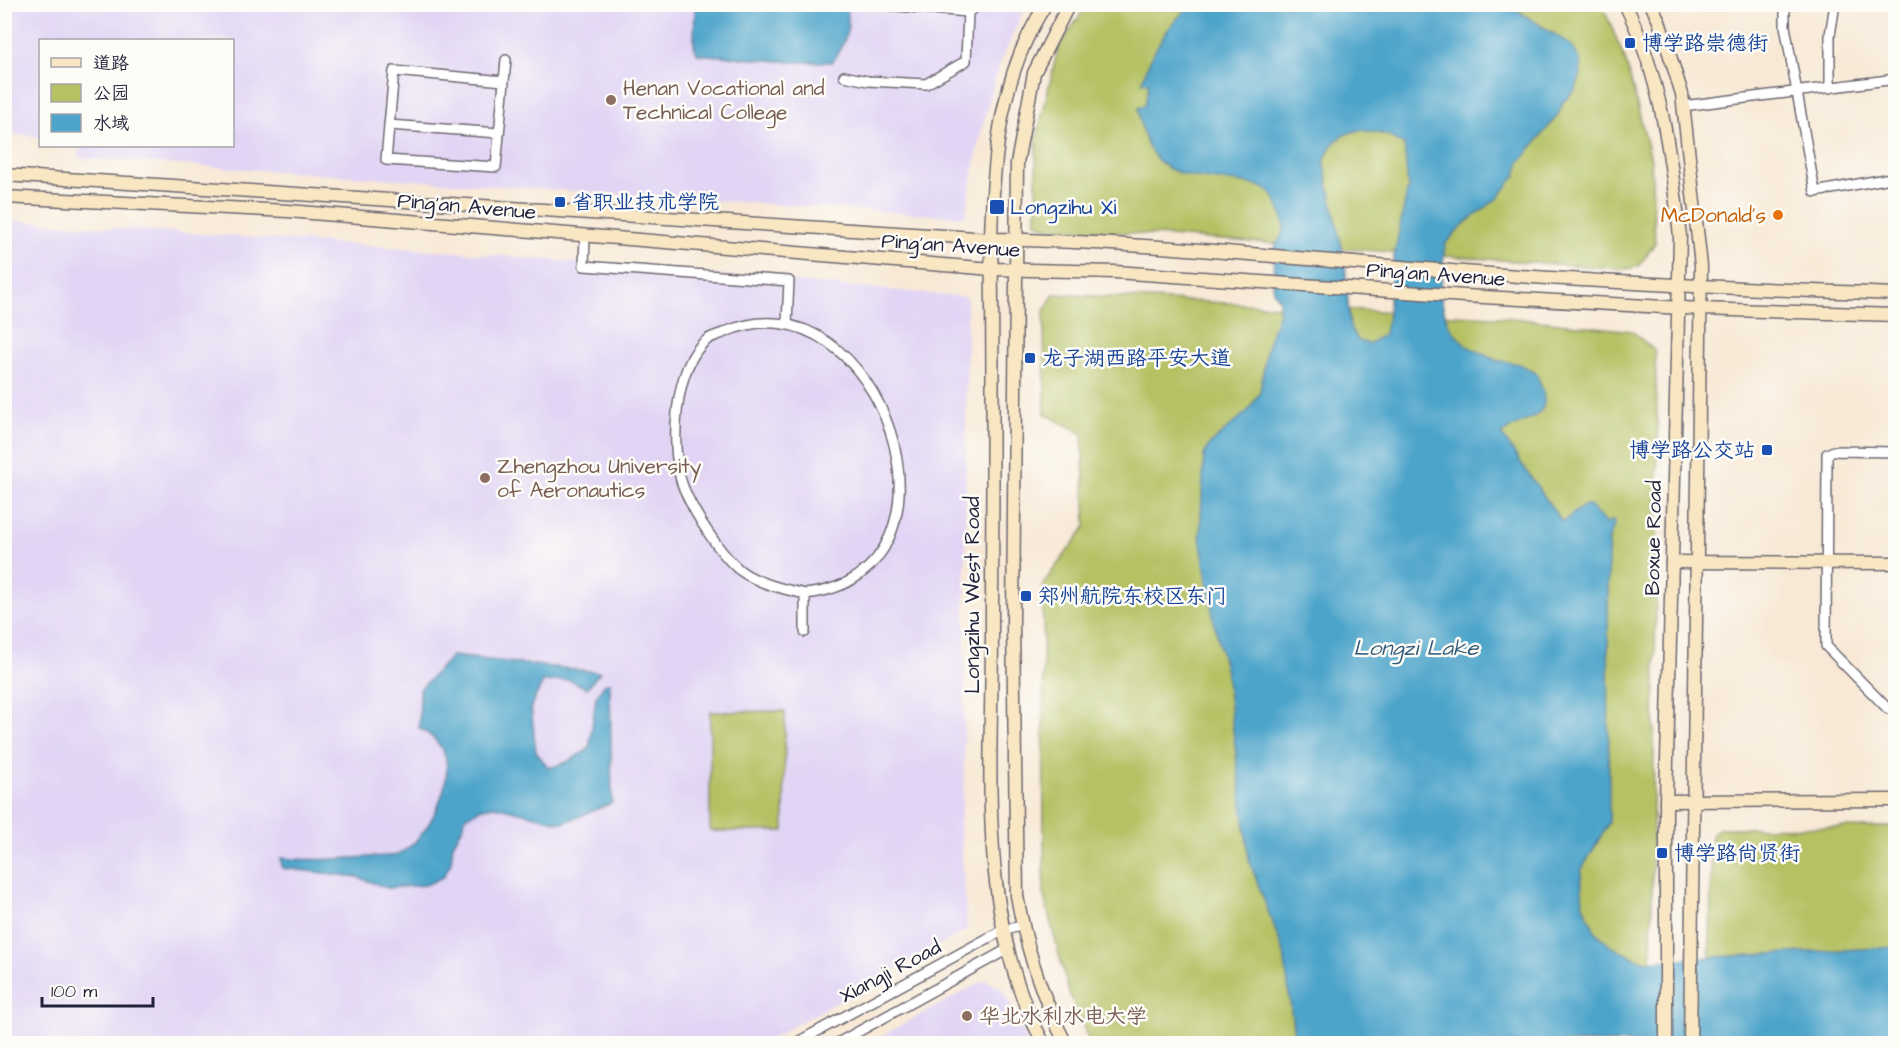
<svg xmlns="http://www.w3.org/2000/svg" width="1900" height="1048" font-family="'Architects Daughter','LXGW WenKai TC',sans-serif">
<rect width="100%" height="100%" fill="#fdfcf7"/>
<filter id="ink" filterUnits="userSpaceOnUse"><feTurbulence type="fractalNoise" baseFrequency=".0167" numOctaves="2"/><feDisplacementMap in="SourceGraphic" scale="12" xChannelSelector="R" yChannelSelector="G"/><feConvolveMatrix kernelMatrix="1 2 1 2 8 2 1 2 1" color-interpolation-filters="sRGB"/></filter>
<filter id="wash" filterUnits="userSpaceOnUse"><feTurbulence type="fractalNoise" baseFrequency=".008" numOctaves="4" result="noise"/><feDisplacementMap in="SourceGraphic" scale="24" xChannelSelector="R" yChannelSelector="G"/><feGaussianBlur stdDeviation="1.35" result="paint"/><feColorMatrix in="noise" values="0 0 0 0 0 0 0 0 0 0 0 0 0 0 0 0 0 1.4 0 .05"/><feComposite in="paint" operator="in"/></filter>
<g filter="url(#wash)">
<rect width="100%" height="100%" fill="#f8e9d6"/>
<g fill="#e1d4f4">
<path d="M4 5H1026L998 68 981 132 965 217 78 158 79 146H232V40H40V137L5 134Z"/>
<path d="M4 220 459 252 967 297 964 787 960 822 967 930 763 1043H5Z"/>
<path d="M985 980 1003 989 1029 1043H868Z"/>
</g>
<g fill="#b5c163" stroke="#6c724f" stroke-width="1.5">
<path d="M1602 4 1626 62 1651 159 1655 243 1639 266 1626 269 1045 227 1036 222V141L1058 48 1087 5Z"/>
<path d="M1054 294 1512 318 1632 331 1655 351 1658 442 1650 1043H1090L1069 993 1044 897 1043 584 1086 526 1082 433 1045 414 1044 311Z"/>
<path d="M785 711 784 831H710V712Z"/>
<path d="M1895 827V1043L1708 1044 1712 834 1720 828Z"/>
</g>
<g fill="#4da4ca" stroke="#386382" stroke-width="1.5" fill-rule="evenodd">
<path d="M695 5H846C852 27 845 44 832 62H791L697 54 694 45Z"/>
<path d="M1191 5H1509L1571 45 1580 59 1581 74 1576 89 1563 102 1558 115 1520 162 1516 175 1498 198 1464 224 1445 244 1440 295 1448 325 1465 345 1495 360 1520 364 1536 373C1557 419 1535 412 1501 434L1562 522 1585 505 1590 506 1606 524 1613 520 1615 523 1609 539 1608 561 1609 822 1581 871 1583 905 1595 931 1610 946 1642 961 1895 947V1043H1295L1284 953 1249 860 1226 673 1214 622 1200 537 1204 455 1209 445 1249 410 1260 392 1267 348 1279 311V300L1273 290 1274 250 1285 228C1281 215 1279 200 1268 191 1260 184 1247 184 1237 182 1179 176 1147 177 1138 108L1145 105 1149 83 1142 82C1151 52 1167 26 1191 5ZM1361 130 1387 135 1404 145 1408 187 1392 266 1387 324 1384 334 1369 344 1359 341 1350 328 1345 261 1324 164C1328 143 1341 133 1361 130Z"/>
<path d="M452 656 600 672 587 688 569 680 543 682 531 706 536 752 549 768 567 762 589 749 596 697 604 684 610 683 612 803 563 823 495 806 482 808 465 817 464 825 453 844 451 863 443 877 426 885 387 888 357 877 282 868 281 858C310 861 339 859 368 857 377 856 388 857 396 855 426 844 459 779 442 749 437 740 428 733 419 728L420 689Z"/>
</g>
</g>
<g filter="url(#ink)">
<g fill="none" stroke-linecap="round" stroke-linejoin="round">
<g stroke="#6d6871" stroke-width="12">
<g id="street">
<path d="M874 4 968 12 981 4"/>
<path d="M1785 4V26L1815 192 1896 177"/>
<path d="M844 76 868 81 926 84 966 61 968 12"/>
<path d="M504 81 394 71 386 160 496 167 506 60"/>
<path d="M1830 88V35L1835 4"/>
<path d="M1683 106 1896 79"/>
<path d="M389 125 499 133"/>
<path d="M585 235 584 266 789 281 787 324"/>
<path d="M1896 452 1834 451 1827 454 1826 646 1888 709H1896"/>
<path d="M805 594C984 576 880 266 725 332 719 335 713 336 708 339 673 363 669 454 684 489 694 513 721 556 741 571 759 584 784 589 805 594V632"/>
<path d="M794 1044 1003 930 1022 926"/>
<path d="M836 1044 1008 949"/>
</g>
</g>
<g stroke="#6d6871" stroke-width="15">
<g id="secondary">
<path d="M1625 4C1661 76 1671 157 1680 236L1666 801V1044"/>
<path d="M1651 4 1659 21 1682 94 1701 266 1690 1044"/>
<path d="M4 175 991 239C1149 242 1306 260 1463 272 1607 283 1751 289 1896 294"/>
<path d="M4 197 288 211 992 269 1115 272 1465 296 1701 309 1896 315"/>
<path d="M1672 562 1896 563"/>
<path d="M1666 801 1896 800"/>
<path d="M1044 1044C976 921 992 769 992 634 992 502 994 371 991 239 993 158 1000 74 1046 4"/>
<path d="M1066 1044C1042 998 1026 947 1017 896L1013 625 1017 163 1034 73 1069 4"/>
</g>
</g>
<use href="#street" stroke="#fff" stroke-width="9"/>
<use href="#secondary" stroke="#f9e7c3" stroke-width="12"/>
</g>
</g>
<g fill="#1a4fb4" stroke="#fdfcf7" stroke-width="2">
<rect x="1624" y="37" width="12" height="12" rx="3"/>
<rect x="554" y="196" width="12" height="12" rx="3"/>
<rect x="989" y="199" width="16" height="16" rx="3"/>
<rect x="1024" y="352" width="12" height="12" rx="3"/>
<rect x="1761" y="444" width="12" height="12" rx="3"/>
<rect x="1020" y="590" width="12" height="12" rx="3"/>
<rect x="1656" y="847" width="12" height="12" rx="3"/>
</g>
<g fill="#8d6e63" stroke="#fdfcf7" stroke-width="2">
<circle cx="611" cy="100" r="6"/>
<circle cx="485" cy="478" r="6"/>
<circle cx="967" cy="1016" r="6"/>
</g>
<circle fill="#e8710a" stroke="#fdfcf7" stroke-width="2" cx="1778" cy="215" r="6"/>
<g text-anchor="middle" stroke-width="5" stroke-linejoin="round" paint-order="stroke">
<g font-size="21" fill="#164399" stroke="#fdfcf7" text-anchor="start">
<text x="1642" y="50">博学路崇德街</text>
<text x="572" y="209">省职业技术学院</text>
<text x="1010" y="214">Longzihu Xi</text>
<text x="1042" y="365">龙子湖西路平安大道</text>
<text x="1755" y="457" text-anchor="end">博学路公交站</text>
<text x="1038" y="603">郑州航院东校区东门</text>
<text x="1674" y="860">博学路尚贤街</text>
</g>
<g font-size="21" fill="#785e54" stroke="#fdfcf7" text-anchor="start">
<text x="623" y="95">Henan Vocational and<tspan x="623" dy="24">Technical College</tspan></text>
<text x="497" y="473">Zhengzhou University<tspan x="497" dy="24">of Aeronautics</tspan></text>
<text x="979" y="1023">华北水利水电大学</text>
</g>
<g font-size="21" fill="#22223b" stroke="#fdfcf7">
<text transform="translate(467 206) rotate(5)" y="7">Ping'an Avenue</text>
<text transform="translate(951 245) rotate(4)" y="7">Ping'an Avenue</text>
<text transform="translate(1436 274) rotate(4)" y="7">Ping'an Avenue</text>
<text transform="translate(1653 538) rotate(-89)" y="7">Boxue Road</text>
<text transform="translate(972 595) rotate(-90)" y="7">Longzihu West Road</text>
<text transform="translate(890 971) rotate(-28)" y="7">Xiangji Road</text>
</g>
<g font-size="21" fill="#c56008" stroke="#fdfcf7" text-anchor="end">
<text x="1766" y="222">McDonald's</text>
</g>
<g font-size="22" font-style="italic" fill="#355c7b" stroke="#fdfcf7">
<text x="1416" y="655">Longzi Lake</text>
</g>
</g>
<rect width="1900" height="1048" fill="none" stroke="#fdfcf7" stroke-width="24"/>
<rect x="39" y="39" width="195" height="108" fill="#fdfcf7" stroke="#a5a5ac" stroke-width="1.5"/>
<rect x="51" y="58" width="30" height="9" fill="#f9e7c3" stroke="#a5a5ac" stroke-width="1.5"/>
<text x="93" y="69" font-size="18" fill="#22223b">道路</text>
<rect x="51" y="84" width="30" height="18" fill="#b5c163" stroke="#a5a5ac" stroke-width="1.5"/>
<text x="93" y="99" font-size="18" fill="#22223b">公园</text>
<rect x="51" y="114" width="30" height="18" fill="#4da4ca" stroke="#a5a5ac" stroke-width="1.5"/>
<text x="93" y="129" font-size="18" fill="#22223b">水域</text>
<path d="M42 997v9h111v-9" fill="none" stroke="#22223b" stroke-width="3"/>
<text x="51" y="997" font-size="18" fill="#22223b" stroke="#fdfcf7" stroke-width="4.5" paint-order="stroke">100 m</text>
</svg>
